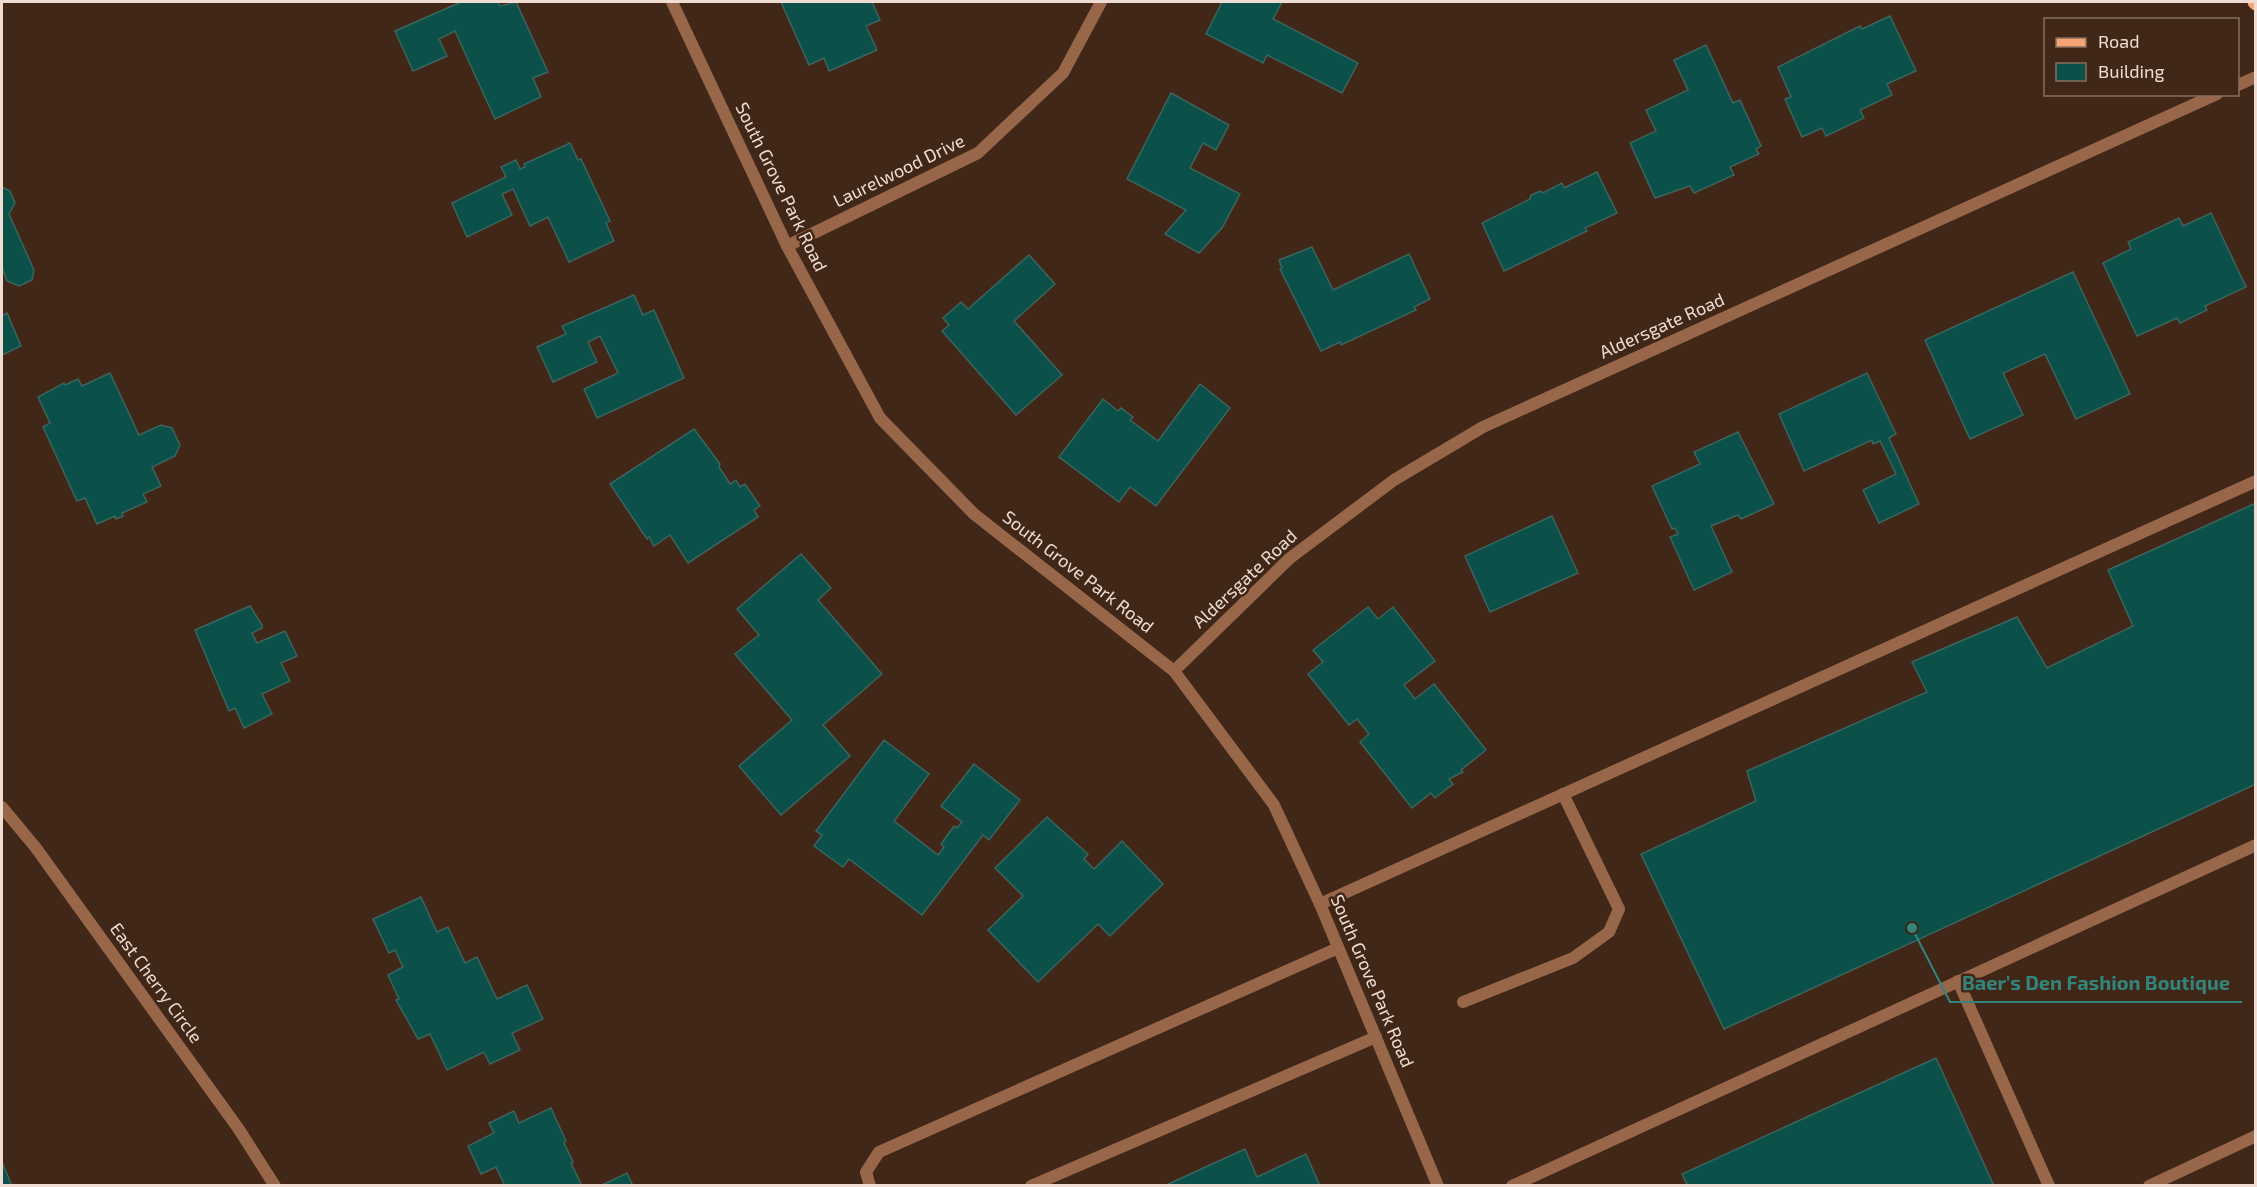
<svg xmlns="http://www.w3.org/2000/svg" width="2257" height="1187" font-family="'Exo 2',sans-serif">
<rect width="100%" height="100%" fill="#412717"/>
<g fill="#0b5049" stroke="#3b655e" stroke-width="1.5">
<path d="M461 2H498L500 6 516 2 548 72 533 78 541 97 495 119 455 31 439 39 447 56 413 71 395 31Z"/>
<path d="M781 2H872L880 20 866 26 877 50 829 71 824 58 809 65Z"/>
<path d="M1222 2H1282L1273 19 1358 63 1342 93 1267 55 1263 63 1206 34Z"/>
<path d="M1890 16 1916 71 1887 84 1892 95 1860 110 1864 118 1826 136 1822 128 1802 137 1785 99 1791 97 1778 67 1860 26 1862 29Z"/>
<path d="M1706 45 1733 103 1740 100 1761 146 1756 149 1759 154 1730 167 1734 175 1694 193 1690 186 1655 198 1630 143 1656 131 1646 110 1688 90 1674 60Z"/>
<path d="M1171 93 1229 125 1216 150 1203 143 1190 168 1240 194 1222 228 1199 253 1165 234 1186 210 1127 179Z"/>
<path d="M570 143 578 160 581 159 610 221 606 223 614 241 569 262 548 217 530 226 513 189 502 194 512 215 467 237 452 203 506 177 501 167 516 160 520 169 525 167 524 164Z"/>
<path d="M1597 172 1617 213 1585 228 1587 231 1504 271 1482 223 1530 199 1531 195 1540 191 1543 193 1562 183 1564 188Z"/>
<path d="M2 187 10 191 15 203 9 214 34 270 32 280 19 286 7 281 2 267Z"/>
<path d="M2211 213 2246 287 2205 306 2207 310 2180 323 2177 318 2137 336 2103 263 2131 249 2128 242 2179 218 2183 226Z"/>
<path d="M1312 247 1333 290 1409 254 1430 299 1414 307 1416 310 1341 345 1340 342 1321 351 1280 269 1282 268 1279 260Z"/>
<path d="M1029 255 1055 284 1014 321 1062 375 1016 415 942 331 949 325 943 318 961 302 968 309Z"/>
<path d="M2073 272 2130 394 2076 419 2045 354 2003 373 2023 415 1970 439 1925 340Z"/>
<path d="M634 295 643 315 654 310 684 378 597 418 584 389 618 373 600 336 588 342 597 362 553 382 537 347 566 334 562 326Z"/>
<path d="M7 313 21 346 2 355V316Z"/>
<path d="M110 373 139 435 161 425 172 428 180 445 175 456 152 467 161 486 143 494 147 502 122 513 123 516 116 519 115 516 97 524 85 498 77 501 43 427 50 423 38 397 64 383 65 385 78 379 82 386Z"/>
<path d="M1867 373 1896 434 1889 438 1919 504 1879 523 1863 490 1896 474 1880 441 1873 444 1872 440 1804 471 1779 414Z"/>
<path d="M1200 384 1230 408 1156 506 1130 487 1119 502 1059 457 1103 399 1118 411 1121 408 1133 417 1130 420 1158 441Z"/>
<path d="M694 429 720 464 719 467 730 484 736 480 740 487 745 484 760 506 754 510 758 517 688 563 670 535 654 546 649 537 647 539 610 484Z"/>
<path d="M1738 432 1774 504 1741 519 1738 515 1711 526 1732 572 1694 590 1670 537 1678 534 1675 528 1672 529 1652 486 1700 464 1694 452Z"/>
<path d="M2256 503V784L1724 1029 1641 854 1756 801 1747 771 1927 692 1912 662 2017 617 2047 668 2133 626 2108 570Z"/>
<path d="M1552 516 1578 573 1490 612 1465 556Z"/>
<path d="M801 554 831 588 818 600 882 674 823 725 850 756 781 815 739 766 792 720 735 654 759 635 737 609Z"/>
<path d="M250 606 262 625V628L252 633 257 643 285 631 297 656 281 663 290 681 262 694 272 714 244 728 235 708 229 711 195 630Z"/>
<path d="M1368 607 1378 619 1393 607 1435 661 1404 685 1415 699 1434 684 1486 750 1461 770 1463 772 1449 779 1453 784 1435 798 1431 793 1412 808 1360 742 1369 734 1357 719 1349 725 1308 674 1323 662 1313 650Z"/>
<path d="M884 740 929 774 894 821 938 855 944 847 941 844 954 826 957 828 962 822 941 806 974 764 1020 800 989 840 983 835 922 915 849 859 843 867 814 846 822 835 816 831Z"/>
<path d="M1047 817 1088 854 1084 859 1094 869 1122 841 1163 884 1110 936 1098 924 1038 982 988 930 1023 896 995 868Z"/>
<path d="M421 897 437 932 448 927 465 963 477 957 497 999 527 985 543 1019 512 1033 520 1050 490 1064 484 1052 447 1070 430 1034 418 1039 396 1000 399 999 388 975 403 967 395 950 389 953 373 919Z"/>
<path d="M1936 1058 1994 1186H1688L1682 1174Z"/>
<path d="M551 1108 566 1141 564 1143 573 1162 571 1163 582 1186H505L496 1167 481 1174 468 1146 494 1133 489 1123 514 1111 519 1123Z"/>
<path d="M1245 1149 1257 1177 1306 1154 1320 1186H1164Z"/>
<path d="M2 1162 12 1186H2Z"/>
<path d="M627 1173 633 1186H600Z"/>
</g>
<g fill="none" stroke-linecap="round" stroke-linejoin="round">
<g stroke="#98674a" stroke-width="12">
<path d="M1320 904 2256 481"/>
<path d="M1958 981 2049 1186"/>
<path d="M1463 1002 1573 958 1609 932 1619 909 1563 794"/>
<path d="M870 1186 866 1172 879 1152 1338 948"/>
<path d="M1031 1186 1376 1037"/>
<path d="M1512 1186 2256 845"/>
<path d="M2149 1186 2256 1136"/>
</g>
<g stroke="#98674a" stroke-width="12">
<path d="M672 2 787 246 880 418 974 514 1174 671 1274 805 1320 904 1438 1186"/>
<path d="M2238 85 2256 77"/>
<path d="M787 246 978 153 1063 73 1101 2"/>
<path d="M1174 671 1290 558 1394 480 1483 427 2217 94"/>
<path d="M2 807 36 848 238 1128 275 1186"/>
</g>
<path stroke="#f5a474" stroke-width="15" d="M2255 2 2256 3"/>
</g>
<g text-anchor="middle" stroke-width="5" stroke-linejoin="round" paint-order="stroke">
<g font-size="18" fill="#efddd3" stroke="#412717">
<text transform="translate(899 171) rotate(-26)" y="6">Laurelwood Drive</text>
<text transform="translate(781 187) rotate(64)" y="6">South Grove Park Road</text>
<text transform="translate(1662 326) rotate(-24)" y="6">Aldersgate Road</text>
<text transform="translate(1078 572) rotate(38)" y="6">South Grove Park Road</text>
<text transform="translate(1245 579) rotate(-43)" y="6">Aldersgate Road</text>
<text transform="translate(1372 981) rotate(67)" y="6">South Grove Park Road</text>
<text transform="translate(156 983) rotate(54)" y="6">East Cherry Circle</text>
</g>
</g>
<path fill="none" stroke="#31857d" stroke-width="2" d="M1912 928L1950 1002H2242"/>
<circle fill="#31857d" stroke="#412717" stroke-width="2" cx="1912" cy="928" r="6"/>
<g font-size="20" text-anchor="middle" font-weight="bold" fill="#31857d" stroke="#412717" stroke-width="5" stroke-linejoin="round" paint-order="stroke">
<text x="2096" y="990">Baer's Den Fashion Boutique</text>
</g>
<rect width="2257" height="1187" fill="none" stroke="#efddd3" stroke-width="6"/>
<rect x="2044" y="18" width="195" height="78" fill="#412717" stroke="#877062" stroke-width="1.5"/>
<rect x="2056" y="38" width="30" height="9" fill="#f5a474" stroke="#877062" stroke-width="1.5"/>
<text x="2098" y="48" font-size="18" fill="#efddd3">Road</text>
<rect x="2056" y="63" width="30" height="18" fill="#0b5049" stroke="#877062" stroke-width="1.5"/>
<text x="2098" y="78" font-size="18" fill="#efddd3">Building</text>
</svg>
